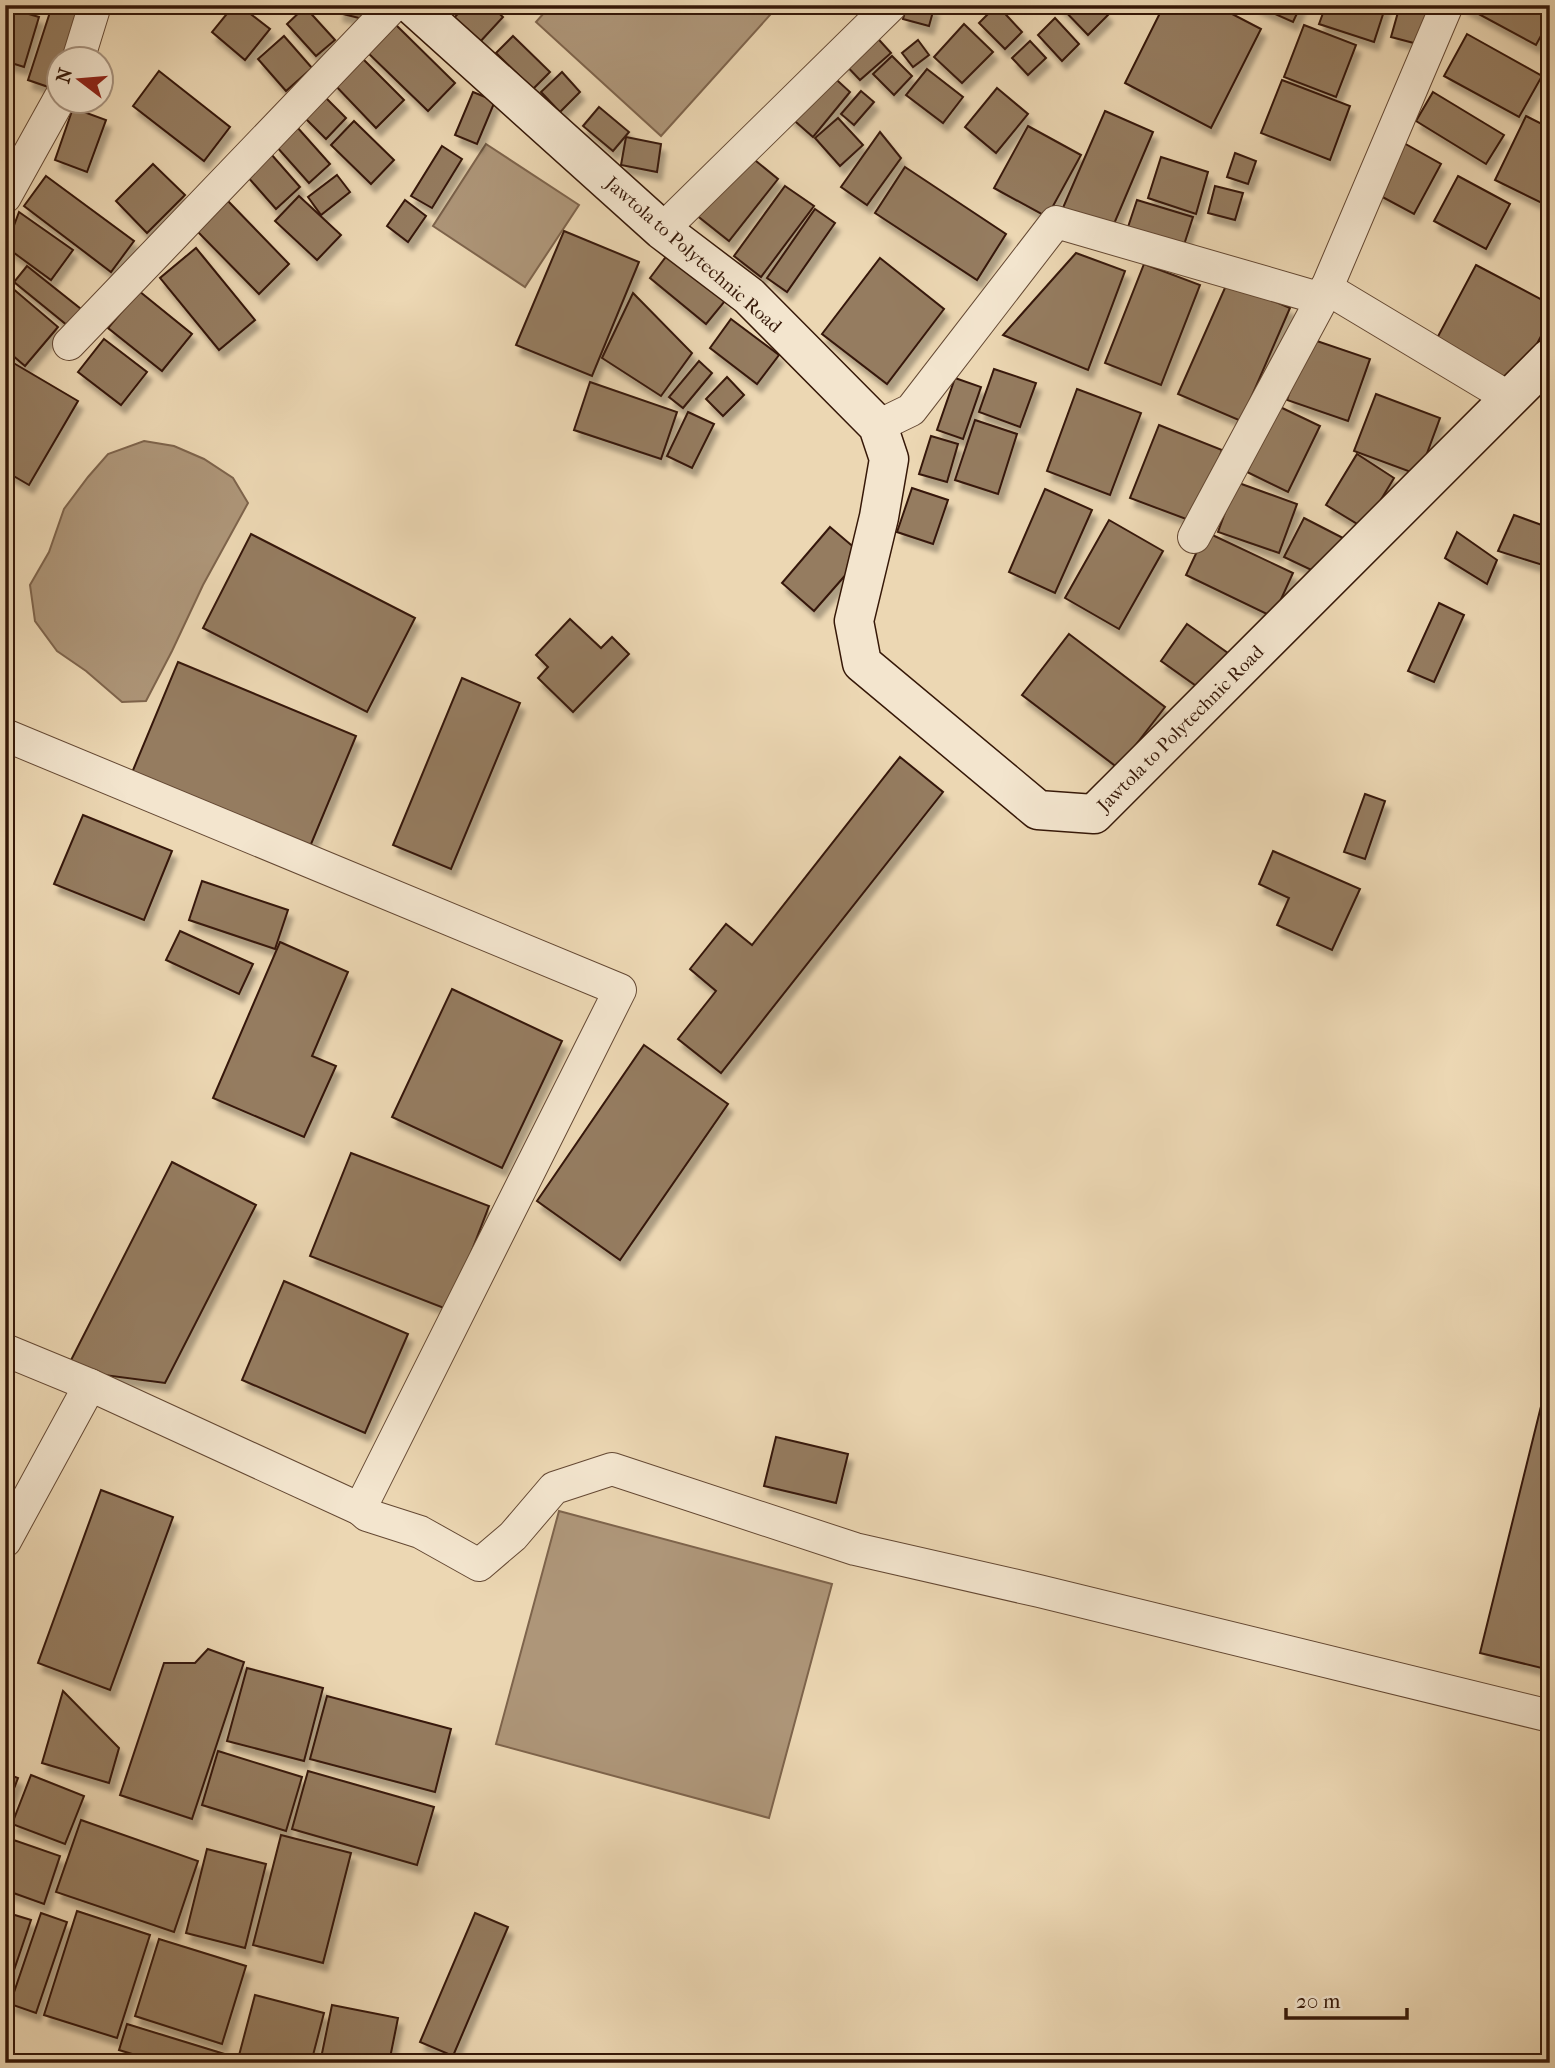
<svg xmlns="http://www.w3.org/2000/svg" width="1555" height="2068" font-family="'IM FELL French Canon',serif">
<defs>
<filter id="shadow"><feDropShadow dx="4.5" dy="8" stdDeviation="2" flood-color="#0004"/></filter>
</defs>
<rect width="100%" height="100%" fill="#ecd7b3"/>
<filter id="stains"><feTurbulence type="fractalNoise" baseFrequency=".00286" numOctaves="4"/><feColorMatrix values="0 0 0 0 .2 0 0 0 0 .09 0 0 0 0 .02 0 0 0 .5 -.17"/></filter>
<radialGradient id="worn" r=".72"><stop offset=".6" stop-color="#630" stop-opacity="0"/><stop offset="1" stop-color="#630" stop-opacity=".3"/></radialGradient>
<g fill="#ae9679" stroke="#7e644c" stroke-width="2">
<path d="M551 5H779L661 136 536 22Z"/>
<path d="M486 144 579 205 525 287 433 226Z"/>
<path d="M144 441 174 446 204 459 233 478 248 503 203 585 172 651 146 701 122 702 86 671 57 651 35 621 30 585 49 552 64 509 88 477 108 454Z"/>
<path d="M559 1511 832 1584 769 1818 496 1744Z"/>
</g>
<g fill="#957b61" stroke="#361808" stroke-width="2" filter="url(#shadow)">
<path d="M234 5H239L270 29 245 60 212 32Z"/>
<path d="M340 5H370L367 20 339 13Z"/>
<path d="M466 5H490L503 17 479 43 453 19Z"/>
<path d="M907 5H925L934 8 929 26 903 19Z"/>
<path d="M997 5 1022 32 1005 49 979 23Z"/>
<path d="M1059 5H1099L1108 15 1088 35Z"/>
<path d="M1164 5H1215L1261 29 1211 128 1125 83Z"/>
<path d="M1255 5H1301L1293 22Z"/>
<path d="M1326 5H1386L1374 42 1319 24Z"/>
<path d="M1400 5H1419L1435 9 1425 46 1391 37Z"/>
<path d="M1462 5H1550V19L1536 45Z"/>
<path d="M52 6 85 16 71 60H60V91L28 80Z"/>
<path d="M5 7 39 17 24 67 5 61Z"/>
<path d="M305 7 335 40 316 56 287 24Z"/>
<path d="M1055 18 1079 44 1062 61 1038 35Z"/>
<path d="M394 23 455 83 428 111 366 51Z"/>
<path d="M964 24 993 52 962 83 934 57Z"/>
<path d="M1304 25 1356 45 1336 97 1284 77Z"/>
<path d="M871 31 891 53 860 80 841 60Z"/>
<path d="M1467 34 1542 76 1519 117 1444 76Z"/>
<path d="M284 36 312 68 286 91 258 59Z"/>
<path d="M513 36 550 72 533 89 496 53Z"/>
<path d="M918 40 929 55 913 67 902 53Z"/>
<path d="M1030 41 1046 58 1028 75 1012 58Z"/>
<path d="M359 55 404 100 376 128 332 82Z"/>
<path d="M892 56 912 76 894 95 873 74Z"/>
<path d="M927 69 963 97 943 123 906 95Z"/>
<path d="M159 71 230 127 204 161 133 106Z"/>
<path d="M562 72 580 92 560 112 541 92Z"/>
<path d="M828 72 850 92 813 137 789 116Z"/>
<path d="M1282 80 1350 106 1330 160 1261 133Z"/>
<path d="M997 88 1028 114 996 153 965 127Z"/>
<path d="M861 91 874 102 854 125 841 114Z"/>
<path d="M473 92 495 101 477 144 455 135Z"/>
<path d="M1433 92 1504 135 1486 164 1416 121Z"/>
<path d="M323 95 346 118 326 139 302 115Z"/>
<path d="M599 107 629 132 613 151 583 126Z"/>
<path d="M73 108 106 120 87 172 55 160Z"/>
<path d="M1105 111 1153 132 1111 231 1062 210Z"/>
<path d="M1526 116 1550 128V207L1495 180Z"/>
<path d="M838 118 863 145 840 166 815 138Z"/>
<path d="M354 121 394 160 371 184 331 145Z"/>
<path d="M1028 126 1081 155 1047 217 994 188Z"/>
<path d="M297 127 330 164 309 183 276 146Z"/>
<path d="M880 132 901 158 867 205 841 187Z"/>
<path d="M626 137 661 144 657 172 621 165Z"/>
<path d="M1402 142 1441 164 1414 214 1375 193Z"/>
<path d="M442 146 462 159 432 208 411 196Z"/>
<path d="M745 152 778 179 729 241 695 214Z"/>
<path d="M1235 153 1256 161 1248 184 1227 177Z"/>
<path d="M271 154 300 187 276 209 247 176Z"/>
<path d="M1161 157 1208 172 1196 214 1148 198Z"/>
<path d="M153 164 185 195 147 233 116 201Z"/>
<path d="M905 167 1006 234 977 280 875 213Z"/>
<path d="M337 175 350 192 321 215 308 197Z"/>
<path d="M46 176 134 241 111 272 24 206Z"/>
<path d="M1458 176 1510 204 1486 249 1434 221Z"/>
<path d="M785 186 814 206 761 277 734 256Z"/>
<path d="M1215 186 1243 193 1235 220 1208 213Z"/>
<path d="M299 196 341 235 317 260 275 221Z"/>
<path d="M405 200 426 216 408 242 387 226Z"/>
<path d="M1137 200 1193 217 1182 251 1126 233Z"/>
<path d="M228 201 289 264 259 294 197 231Z"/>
<path d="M815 209 835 223 787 292 767 278Z"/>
<path d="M19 212 73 250 51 280 6 247Z"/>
<path d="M564 231 639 262 592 376 516 345Z"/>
<path d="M196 248 255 320 219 350 160 278Z"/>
<path d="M1076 253 1125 271 1088 370 1003 335Z"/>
<path d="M668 254 725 301 706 324 650 278Z"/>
<path d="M880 258 944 309 887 384 822 334Z"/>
<path d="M1144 264 1200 285 1161 385 1105 363Z"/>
<path d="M1476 265 1550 304V319L1516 384 1435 342Z"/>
<path d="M27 266 86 313 73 330 14 282Z"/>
<path d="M1228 281 1290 308 1241 421 1178 394Z"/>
<path d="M11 287 58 327 25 366 5 349V294Z"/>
<path d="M139 291 192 334 162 371 108 328Z"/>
<path d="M633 293 692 353 661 396 602 358Z"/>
<path d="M731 319 779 355 757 384 710 348Z"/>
<path d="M1308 338 1370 359 1348 421 1287 400Z"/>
<path d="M104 339 147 372 121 405 78 372Z"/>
<path d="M5 358 78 401 29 485 5 471Z"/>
<path d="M699 361 712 373 683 408 669 397Z"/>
<path d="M994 369 1036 383 1020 427 979 412Z"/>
<path d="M727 377 744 395 723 416 706 399Z"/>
<path d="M955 378 981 387 963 439 937 430Z"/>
<path d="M590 382 677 412 661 459 574 430Z"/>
<path d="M1077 389 1141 413 1110 495 1047 471Z"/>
<path d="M1376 394 1440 418 1419 475 1354 451Z"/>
<path d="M1278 406 1320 426 1288 492 1247 472Z"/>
<path d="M688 412 714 424 692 468 667 456Z"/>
<path d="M975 420 1017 434 998 494 955 480Z"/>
<path d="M1159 425 1222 450 1194 522 1130 498Z"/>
<path d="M931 436 958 444 947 482 919 474Z"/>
<path d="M1357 454 1394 478 1364 528 1326 505Z"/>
<path d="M1236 482 1297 504 1279 553 1218 532Z"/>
<path d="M912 488 948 500 933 544 897 532Z"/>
<path d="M1045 489 1092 510 1055 593 1009 572Z"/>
<path d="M1514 515 1550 528 1549 567 1498 551Z"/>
<path d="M1304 518 1343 538 1324 576 1284 557Z"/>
<path d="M1109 520 1163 551 1119 629 1065 598Z"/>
<path d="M830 527 863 555 814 611 782 583Z"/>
<path d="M1206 532 1293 573 1273 617 1186 575Z"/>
<path d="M1457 532 1497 560 1487 584 1445 558Z"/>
<path d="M251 534 415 618 367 712 203 628Z"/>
<path d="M1439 603 1464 615 1434 682 1408 671Z"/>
<path d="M570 619 601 648 612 637 629 654 573 712 538 678 548 667 536 655Z"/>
<path d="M1187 624 1235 658 1209 695 1161 661Z"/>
<path d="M1069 634 1165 707 1118 768 1022 695Z"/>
<path d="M178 662 356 736 309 849 131 775Z"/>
<path d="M462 678 520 703 451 869 393 845Z"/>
<path d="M900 757 943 792 721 1073 678 1039 716 991 690 969 726 924 752 945Z"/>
<path d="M1365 794 1385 801 1365 859 1344 852Z"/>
<path d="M83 815 172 851 144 920 54 884Z"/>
<path d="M1273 851 1360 889 1332 950 1277 925 1289 898 1259 884Z"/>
<path d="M202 881 288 910 275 949 189 920Z"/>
<path d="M180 931 253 964 239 994 166 960Z"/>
<path d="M280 942 348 972 312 1056 336 1066 304 1137 213 1098Z"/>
<path d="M452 989 562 1041 502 1168 392 1117Z"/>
<path d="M644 1045 728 1104 620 1260 537 1201Z"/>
<path d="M351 1153 489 1206 449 1310 310 1256Z"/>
<path d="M172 1162 256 1205 165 1383 66 1370Z"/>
<path d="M284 1281 408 1334 365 1433 242 1380Z"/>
<path d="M1550 1370V1670L1480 1653Z"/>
<path d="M776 1437 848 1454 836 1503 764 1486Z"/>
<path d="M101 1490 173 1517 110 1690 38 1663Z"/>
<path d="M208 1649 244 1662 192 1819 120 1795 164 1663H195Z"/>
<path d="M247 1668 323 1688 304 1761 227 1741Z"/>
<path d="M63 1691 119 1748 109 1783 42 1763Z"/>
<path d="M327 1696 451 1729 435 1792 310 1759Z"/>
<path d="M218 1751 302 1777 286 1831 202 1805Z"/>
<path d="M308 1771 434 1807 417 1865 292 1829Z"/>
<path d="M5 1773 18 1778 5 1812Z"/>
<path d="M31 1775 84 1796 65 1844 12 1824Z"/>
<path d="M81 1820 198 1861 174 1932 56 1892Z"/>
<path d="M281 1835 351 1853 323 1963 253 1945Z"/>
<path d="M5 1837 60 1856 44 1904 5 1890Z"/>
<path d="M207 1849 266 1864 245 1948 186 1933Z"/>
<path d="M77 1911 150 1935 117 2038 44 2015Z"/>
<path d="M5 1912 31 1920 12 1976 5 1974Z"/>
<path d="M41 1913 67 1922 36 2013 10 2004Z"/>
<path d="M475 1913 508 1927 453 2056 420 2042Z"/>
<path d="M159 1939 246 1966 222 2044 135 2016Z"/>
<path d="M255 1995 324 2013 311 2063H237Z"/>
<path d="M332 2005 398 2018 389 2063H320Z"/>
<path d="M127 2024 231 2056 229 2063H162L119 2050Z"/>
</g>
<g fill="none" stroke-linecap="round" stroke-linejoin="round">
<g stroke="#644833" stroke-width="34">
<g id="street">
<path d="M78 60 95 5"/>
<path d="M5 197 60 98"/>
<path d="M662 230 891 5"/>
<path d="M1326 288 1511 399"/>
<path d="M69 344 394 5"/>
<path d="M878 426 911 410 1056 222 1322 299"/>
<path d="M1194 537 1322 299 1447 5"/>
<path d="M5 735 620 990 360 1509"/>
<path d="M5 1350 90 1385 360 1509 367 1515 420 1532 479 1565 513 1536 554 1488 612 1469 855 1549 1039 1591 1550 1716"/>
<path d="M5 1541 90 1385"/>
</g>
</g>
<g stroke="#361808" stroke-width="41">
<path id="secondary" d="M412 5 662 230 749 296 878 426 889 459 879 517 854 621 862 663 1038 810 1094 814 1550 358"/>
</g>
<use href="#street" stroke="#f3e5ce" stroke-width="32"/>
<use href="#secondary" stroke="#f3e5ce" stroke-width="38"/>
</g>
<g text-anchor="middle" stroke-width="5" stroke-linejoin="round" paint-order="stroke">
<g font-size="19" fill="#361808" stroke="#f3e5ce">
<text transform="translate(694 254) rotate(41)" y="7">Jawtola to Polytechnic Road</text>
<text transform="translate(1180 728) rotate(-45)" y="7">Jawtola to Polytechnic Road</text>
</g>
</g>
<rect width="1555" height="2068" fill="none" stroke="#ecd7b3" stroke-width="28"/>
<rect x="7" y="7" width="1541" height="2054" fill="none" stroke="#361808" stroke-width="3.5"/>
<rect x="14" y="14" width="1527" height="2040" fill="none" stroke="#361808" stroke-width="2"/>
<g transform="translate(80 80) rotate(286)"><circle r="33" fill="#f3e5ce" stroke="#a7937f" stroke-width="2"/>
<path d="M0-5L12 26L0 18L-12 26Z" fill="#8f2418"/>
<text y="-10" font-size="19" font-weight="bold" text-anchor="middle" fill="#361808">N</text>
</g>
<path d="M1286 2008v10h121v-10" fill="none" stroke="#361808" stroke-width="3.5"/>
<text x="1296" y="2008" font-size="21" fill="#361808" stroke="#f3e5ce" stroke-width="5" paint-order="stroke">20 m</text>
<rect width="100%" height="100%" filter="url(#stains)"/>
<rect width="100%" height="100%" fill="url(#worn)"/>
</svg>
